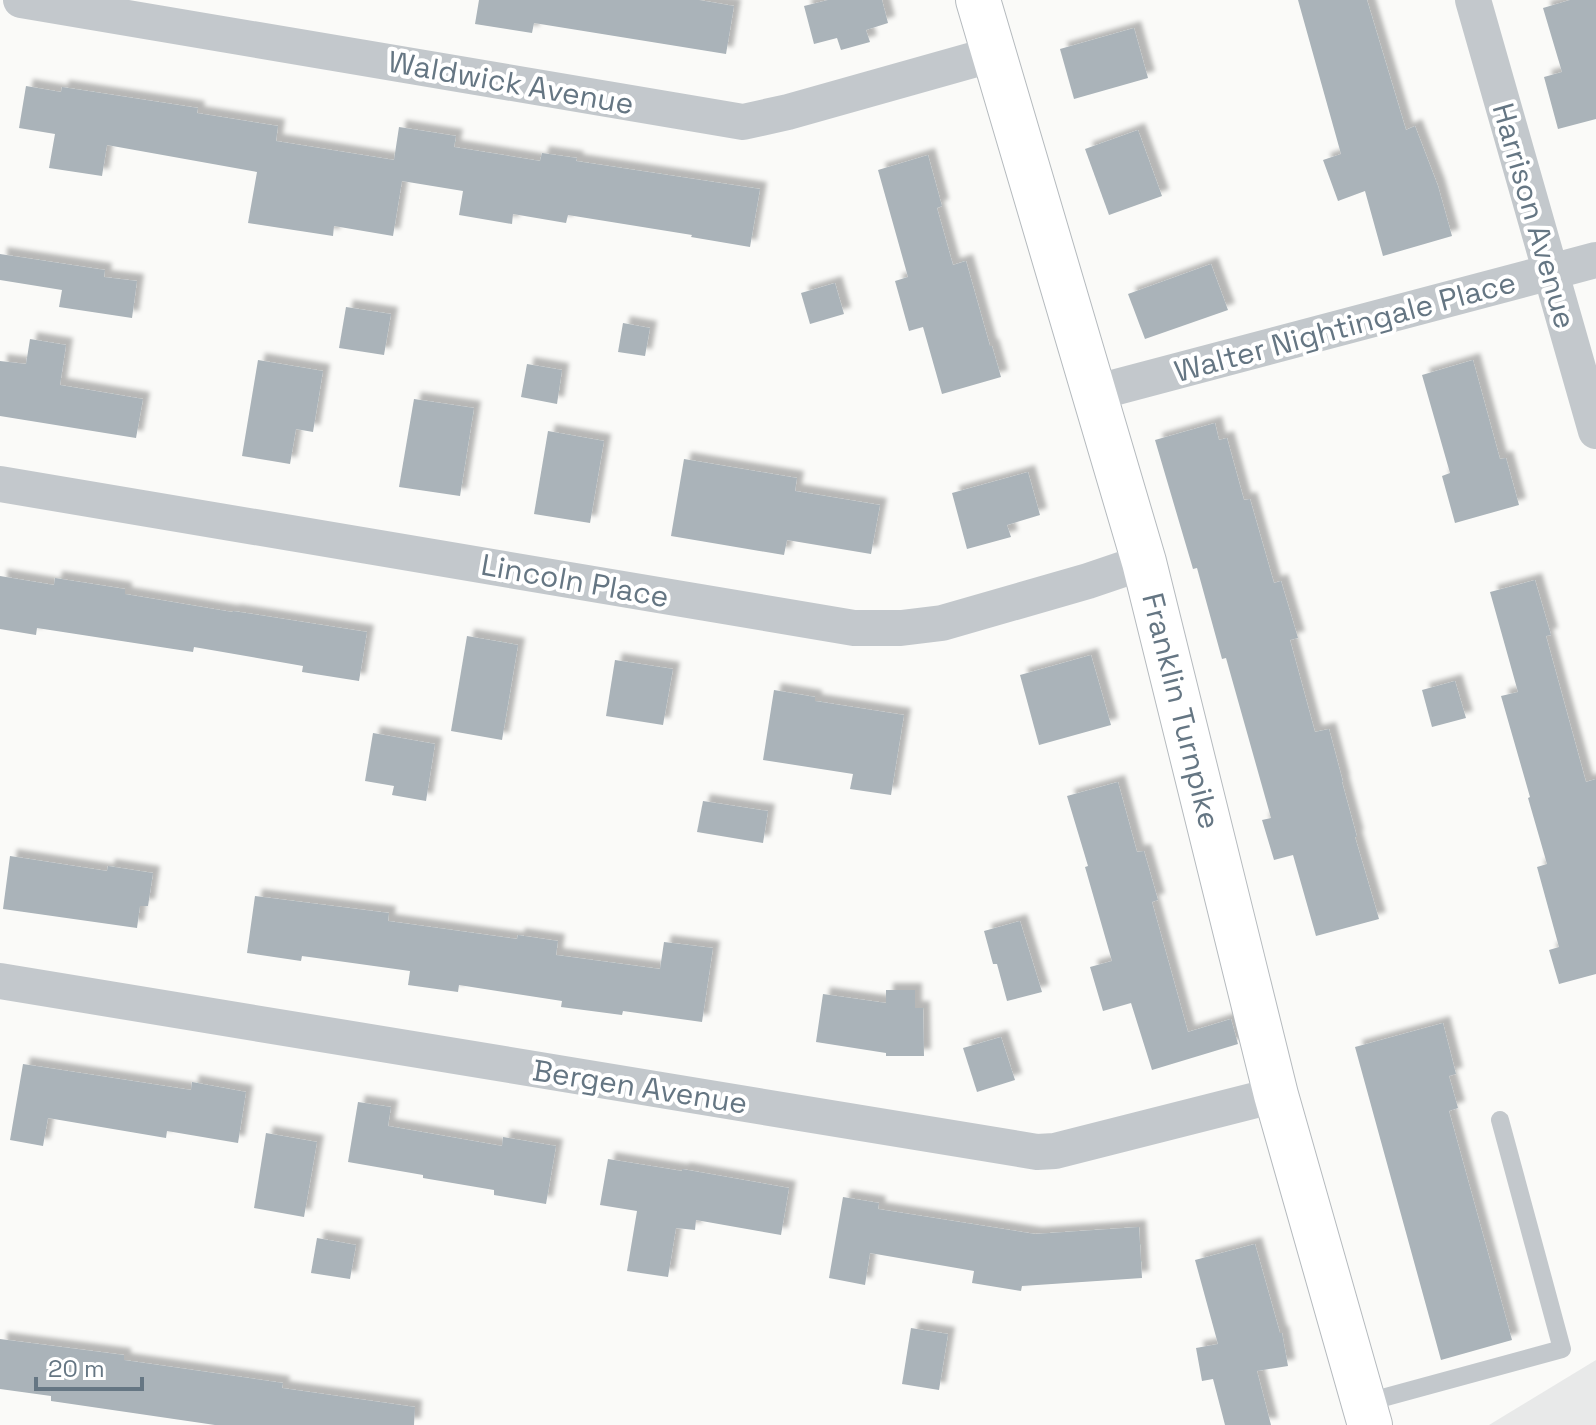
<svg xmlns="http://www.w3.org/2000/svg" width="1596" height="1425" font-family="'Space Grotesk',sans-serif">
<defs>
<filter id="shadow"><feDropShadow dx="7" dy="-7" stdDeviation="2" flood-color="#0004"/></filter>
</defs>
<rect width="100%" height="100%" fill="#fafaf8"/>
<path fill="#e8e9e9" d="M1596 1360V1425H1489Z"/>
<g fill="#aab3b9" filter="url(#shadow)">
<path d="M479 0H699L734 6 726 54 534 23 532 33 475 24Z"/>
<path d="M828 0H882L888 23 866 30 870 42 841 50 837 38 814 44 804 6Z"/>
<path d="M1298 0H1367L1406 130 1415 126 1438 186 1452 236 1383 256 1365 191 1338 201 1323 160 1341 154Z"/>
<path d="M1570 0H1596V119L1558 129 1544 77 1562 72 1543 8Z"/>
<path d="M1134 28 1148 78 1074 99 1060 49Z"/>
<path d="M26 86 61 92 62 87 198 108 197 113 278 126 276 141 394 160 399 127 456 136 454 147 540 161 542 153 577 158 576 161 760 189 750 247 691 237 692 235 568 215 566 223 513 214 512 224 459 215 463 191 402 181 393 236 334 226 333 236 248 223 257 172 107 145 102 176 49 168 55 134 19 128Z"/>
<path d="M1138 130 1162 196 1109 215 1085 149Z"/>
<path d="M928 155 942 206 937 208 953 265 966 261 990 346H992L1001 377 942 394 923 327 909 331 895 281 908 277 878 170Z"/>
<path d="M0 254 105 270 104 277 137 281 132 318 59 307 62 290 0 280Z"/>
<path d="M1211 264 1228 310 1145 339 1128 294Z"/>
<path d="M835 283 844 314 810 324 801 293Z"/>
<path d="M346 307 391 314 384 355 339 348Z"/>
<path d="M623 323 650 328 645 356 618 352Z"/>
<path d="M30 339 66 345 60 385 143 399 136 438 0 416V361L26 364Z"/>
<path d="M258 360 323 371 313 432 296 429 290 464 242 456Z"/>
<path d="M1473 360 1500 459 1506 458 1519 505 1455 523 1442 476 1450 473 1422 375Z"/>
<path d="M527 364 562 370 557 404 521 397Z"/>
<path d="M414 399 474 408 460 496 399 487Z"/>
<path d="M1215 423 1219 440 1227 438 1244 500 1250 499 1274 583 1281 581 1298 638 1290 640 1315 732 1329 729 1343 782H1342L1357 837H1355L1379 919 1316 936 1293 855 1274 860 1262 820 1271 818 1226 658 1222 659 1197 568 1193 569 1155 440Z"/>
<path d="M548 431 604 441 590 523 534 514Z"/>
<path d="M684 459 797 478 795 491 880 505 871 554 787 540 784 555 671 536Z"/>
<path d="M1028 472 1040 515 1007 525 1011 537 967 549 952 493Z"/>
<path d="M0 576 54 585 55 578 125 589V594L232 612 233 611 367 632 359 681 302 672 303 666 194 647 193 652 37 628 36 635 0 629Z"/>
<path d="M1535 580 1551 635 1546 636 1586 782 1596 779V974L1559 984 1549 950 1559 947 1537 867 1547 864 1528 798 1530 797 1501 696 1518 692 1490 592Z"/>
<path d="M467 636 518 645 502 740 451 731Z"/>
<path d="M1091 655 1111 725 1039 745 1020 675Z"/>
<path d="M615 660 673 669 663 725 606 716Z"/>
<path d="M1455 681 1466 718 1432 727 1422 690Z"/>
<path d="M774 690 815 697V701L904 715 891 795 850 789 853 774 763 760Z"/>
<path d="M373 733 435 744 426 801 392 795 394 786 365 781Z"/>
<path d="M1118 782 1137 852 1144 851 1158 900 1152 902 1188 1032 1231 1019 1238 1044 1152 1070 1131 1003 1103 1011 1090 967 1112 961 1085 867 1088 866 1067 796Z"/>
<path d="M703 801 768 811 763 843 697 832Z"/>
<path d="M10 856 107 871 108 866 153 873 148 906H140L137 928 3 909Z"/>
<path d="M255 896 389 913 388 921 517 939 518 935 558 941 556 955 660 969 664 942 713 948 702 1022 623 1011 622 1015 561 1007 562 1001 459 985 458 992 408 985 410 971 302 956 301 961 247 953Z"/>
<path d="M1020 921 1042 992 1007 1001 997 964H993L984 931Z"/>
<path d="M886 990H915V1008H923L924 1056H886V1053L816 1042 823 994 886 1003Z"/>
<path d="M1443 1023 1456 1074 1449 1076 1458 1108 1449 1111 1512 1340 1441 1360 1355 1047Z"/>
<path d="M1001 1037 1015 1080 977 1092 963 1048Z"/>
<path d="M23 1064 191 1090 192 1082 246 1092 238 1143 167 1131 166 1138 48 1118 43 1146 10 1140Z"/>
<path d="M358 1102 391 1107 388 1126 502 1146 503 1137 556 1146 546 1204 494 1195V1190L423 1178V1175L348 1162Z"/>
<path d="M266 1133 317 1142 304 1217 254 1208Z"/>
<path d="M608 1159 682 1171V1169L789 1188 781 1235 696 1220 695 1230 676 1228 668 1277 627 1271 637 1211 600 1205Z"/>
<path d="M843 1197 879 1203 878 1209 1035 1234 1139 1227 1142 1278 1022 1286 1021 1291 972 1283 974 1271 870 1253 865 1285 829 1278Z"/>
<path d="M317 1238 356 1245 350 1279 311 1273Z"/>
<path d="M1255 1244 1280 1333H1282L1288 1366 1257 1371 1271 1425H1225L1213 1379 1202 1381 1196 1348 1218 1344 1195 1260Z"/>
<path d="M911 1328 948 1334 939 1390 902 1384Z"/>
<path d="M0 1339 124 1355V1360L283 1383 282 1388 415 1407 414 1425H215L51 1401V1396L0 1389Z"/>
</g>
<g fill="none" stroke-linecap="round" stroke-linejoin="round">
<g stroke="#b5babe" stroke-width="46">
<path id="primary" d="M978 0 1144 562 1276 1095 1370 1425"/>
</g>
<path stroke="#c3c8cc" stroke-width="18" d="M1364 1403 1562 1349 1500 1120"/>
<g stroke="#c3c8cc" stroke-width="36">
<path d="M21 0 743 122 788 112 994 54"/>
<path d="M1473 0 1596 431"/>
<path d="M1094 393 1596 260"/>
<path d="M0 484 854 628H901L942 623 1088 581 1144 562"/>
<path d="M0 981 1037 1152 1055 1151 1276 1095"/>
</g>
<use href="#primary" stroke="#fff" stroke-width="44"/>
</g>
<g text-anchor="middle" stroke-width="8" stroke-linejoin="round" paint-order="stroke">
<g font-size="30" fill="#657683" stroke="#fff">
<text transform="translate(511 83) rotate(10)" y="10">Waldwick Avenue</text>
<text transform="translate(1534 216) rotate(74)" y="10">Harrison Avenue</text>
<text transform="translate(1345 327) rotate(-15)" y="10">Walter Nightingale Place</text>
<text transform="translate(575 581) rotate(10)" y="10">Lincoln Place</text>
<text transform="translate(1181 711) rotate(76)" y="10">Franklin Turnpike</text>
<text transform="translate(640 1087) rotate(9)" y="10">Bergen Avenue</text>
</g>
</g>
<path d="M36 1377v12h106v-12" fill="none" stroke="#657683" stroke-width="4"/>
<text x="48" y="1377" font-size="24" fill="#657683" stroke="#ffffff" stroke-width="6" paint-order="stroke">20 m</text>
</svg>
